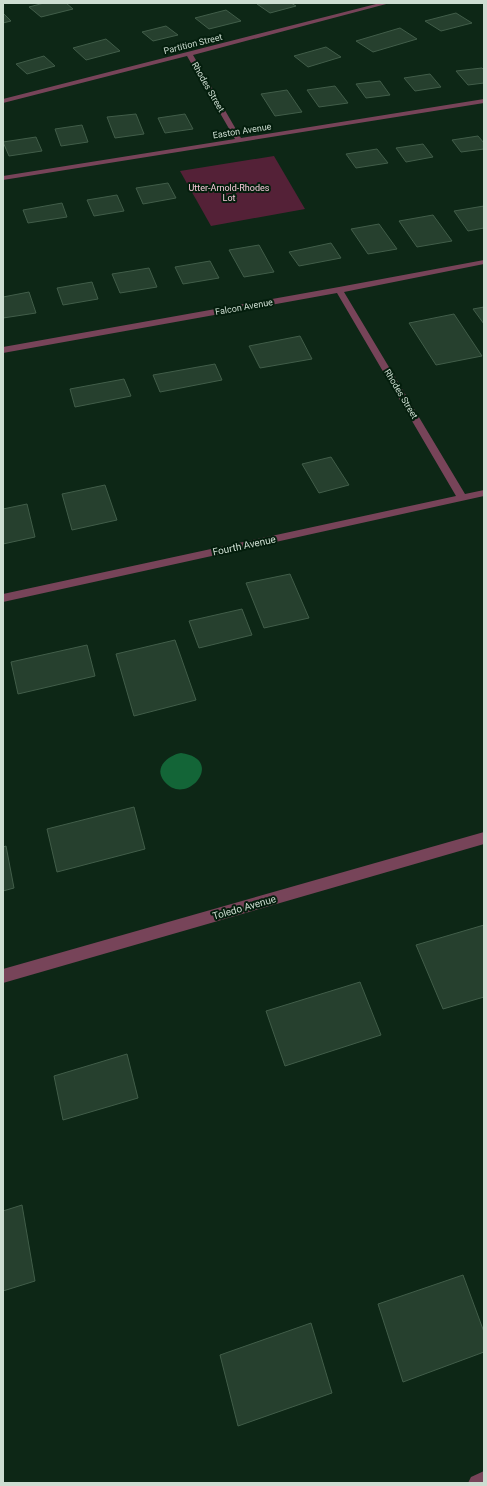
<svg xmlns="http://www.w3.org/2000/svg" width="487" height="1486" font-family="Roboto,sans-serif">
<rect width="100%" height="100%" fill="#0d2716"/>
<path fill="#542137" d="M274 156 305 209 211 226 180 171Z"/>
<path fill="#136537" d="M181 753C227 759 186 809 164 781 153 767 169 755 181 753Z"/>
<g fill="#26402e" stroke="#415d49">
<path d="M44 3H66L73 9 41 17 29 7Z"/>
<path d="M291 3 296 6 270 13 257 4Z"/>
<path d="M226 10 241 21 209 29 195 18Z"/>
<path d="M3 13 11 21 3 23Z"/>
<path d="M456 13 472 23 441 31 425 21Z"/>
<path d="M166 26 178 35 153 41 142 32Z"/>
<path d="M400 28 417 39 373 52 356 41Z"/>
<path d="M106 39 120 51 86 60 73 48Z"/>
<path d="M326 47 341 57 308 67 294 56Z"/>
<path d="M44 56 55 66 27 74 16 64Z"/>
<path d="M482 68 484 70V83L468 85 456 71Z"/>
<path d="M430 74 441 87 415 91 404 78Z"/>
<path d="M380 81 390 95 366 98 356 84Z"/>
<path d="M335 86 348 103 319 107 307 90Z"/>
<path d="M287 90 302 112 275 116 261 94Z"/>
<path d="M136 114 144 134 115 138 107 117Z"/>
<path d="M185 114 193 129 165 133 158 118Z"/>
<path d="M82 125 88 142 61 146 55 129Z"/>
<path d="M478 136 484 143V149L461 152 452 140Z"/>
<path d="M36 137 42 151 9 156 3 142Z"/>
<path d="M423 144 433 157 406 162 396 148Z"/>
<path d="M377 149 388 163 356 168 346 154Z"/>
<path d="M168 183 176 198 143 204 136 188Z"/>
<path d="M117 195 124 211 94 216 87 200Z"/>
<path d="M62 203 67 217 28 223 23 210Z"/>
<path d="M484 206V228L468 231 454 211Z"/>
<path d="M433 215 452 241 417 247 399 221Z"/>
<path d="M379 224 397 249 368 254 351 229Z"/>
<path d="M331 243 341 258 299 266 289 252Z"/>
<path d="M259 245 274 272 244 277 229 250Z"/>
<path d="M210 261 219 278 183 284 175 267Z"/>
<path d="M149 268 157 287 120 293 112 274Z"/>
<path d="M92 282 98 299 63 305 57 288Z"/>
<path d="M29 292 36 313 3 318V297Z"/>
<path d="M484 307V324L473 309Z"/>
<path d="M454 314 482 356 436 365 409 323Z"/>
<path d="M300 336 312 359 260 368 249 346Z"/>
<path d="M215 364 222 380 160 392 153 375Z"/>
<path d="M124 379 131 396 75 407 70 389Z"/>
<path d="M331 457 349 485 319 493 302 464Z"/>
<path d="M105 485 117 520 72 530 62 494Z"/>
<path d="M27 504 35 537 3 544V509Z"/>
<path d="M290 574 309 618 264 628 246 583Z"/>
<path d="M242 609 252 635 199 648 189 621Z"/>
<path d="M175 640 196 700 134 716 116 654Z"/>
<path d="M87 645 95 676 18 694 11 662Z"/>
<path d="M134 807 145 849 57 872 47 829Z"/>
<path d="M6 846 14 888 3 891V847Z"/>
<path d="M484 925V997L443 1009 416 945Z"/>
<path d="M360 982 381 1035 285 1066 266 1011Z"/>
<path d="M127 1054 138 1098 63 1120 54 1076Z"/>
<path d="M22 1205 35 1281 3 1291V1211Z"/>
<path d="M463 1275 484 1332V1352L403 1382 378 1304Z"/>
<path d="M311 1323 332 1393 238 1426 220 1355Z"/>
</g>
<g fill="none" stroke-linecap="round" stroke-linejoin="round">
<g fill="#774459" fill-rule="evenodd">
<path d="M380 3H390L193 55 241 138 484 99V103L3 180V176L235 139 187 56 3 103V99Z"/>
<path d="M484 260V264L344 292 465 494 484 490V496L3 602V594L456 496 337 293 3 353V347L339 287Z"/>
<path d="M484 832V844L3 983V969Z"/>
<path d="M484 1471V1483H468L471 1477Z"/>
</g>
</g>
<g text-anchor="middle" stroke-width="4" stroke-linejoin="round" paint-order="stroke">
<g font-size="9" fill="#cdddd1" stroke="#041e0d">
<text transform="translate(193 44) rotate(-14)" y="3">Partition Street</text>
<text transform="translate(208 87) rotate(60)" y="3">Rhodes Street</text>
<text transform="translate(242 131) rotate(-9)" y="3">Easton Avenue</text>
<text transform="translate(244 307) rotate(-10)" y="3">Falcon Avenue</text>
<text transform="translate(401 394) rotate(59)" y="3">Rhodes Street</text>
</g>
<g font-size="9" fill="#f6c9d9" stroke="#041e0d">
<text x="229" y="191">Utter-Arnold-Rhodes<tspan x="229" dy="10">Lot</tspan></text>
</g>
<g font-size="10" fill="#cdddd1" stroke="#041e0d">
<text transform="translate(244 545) rotate(-12)" y="4">Fourth Avenue</text>
<text transform="translate(244 907) rotate(-16)" y="4">Toledo Avenue</text>
</g>
</g>
<rect width="487" height="1486" fill="none" stroke="#cdddd1" stroke-width="8"/>
</svg>
